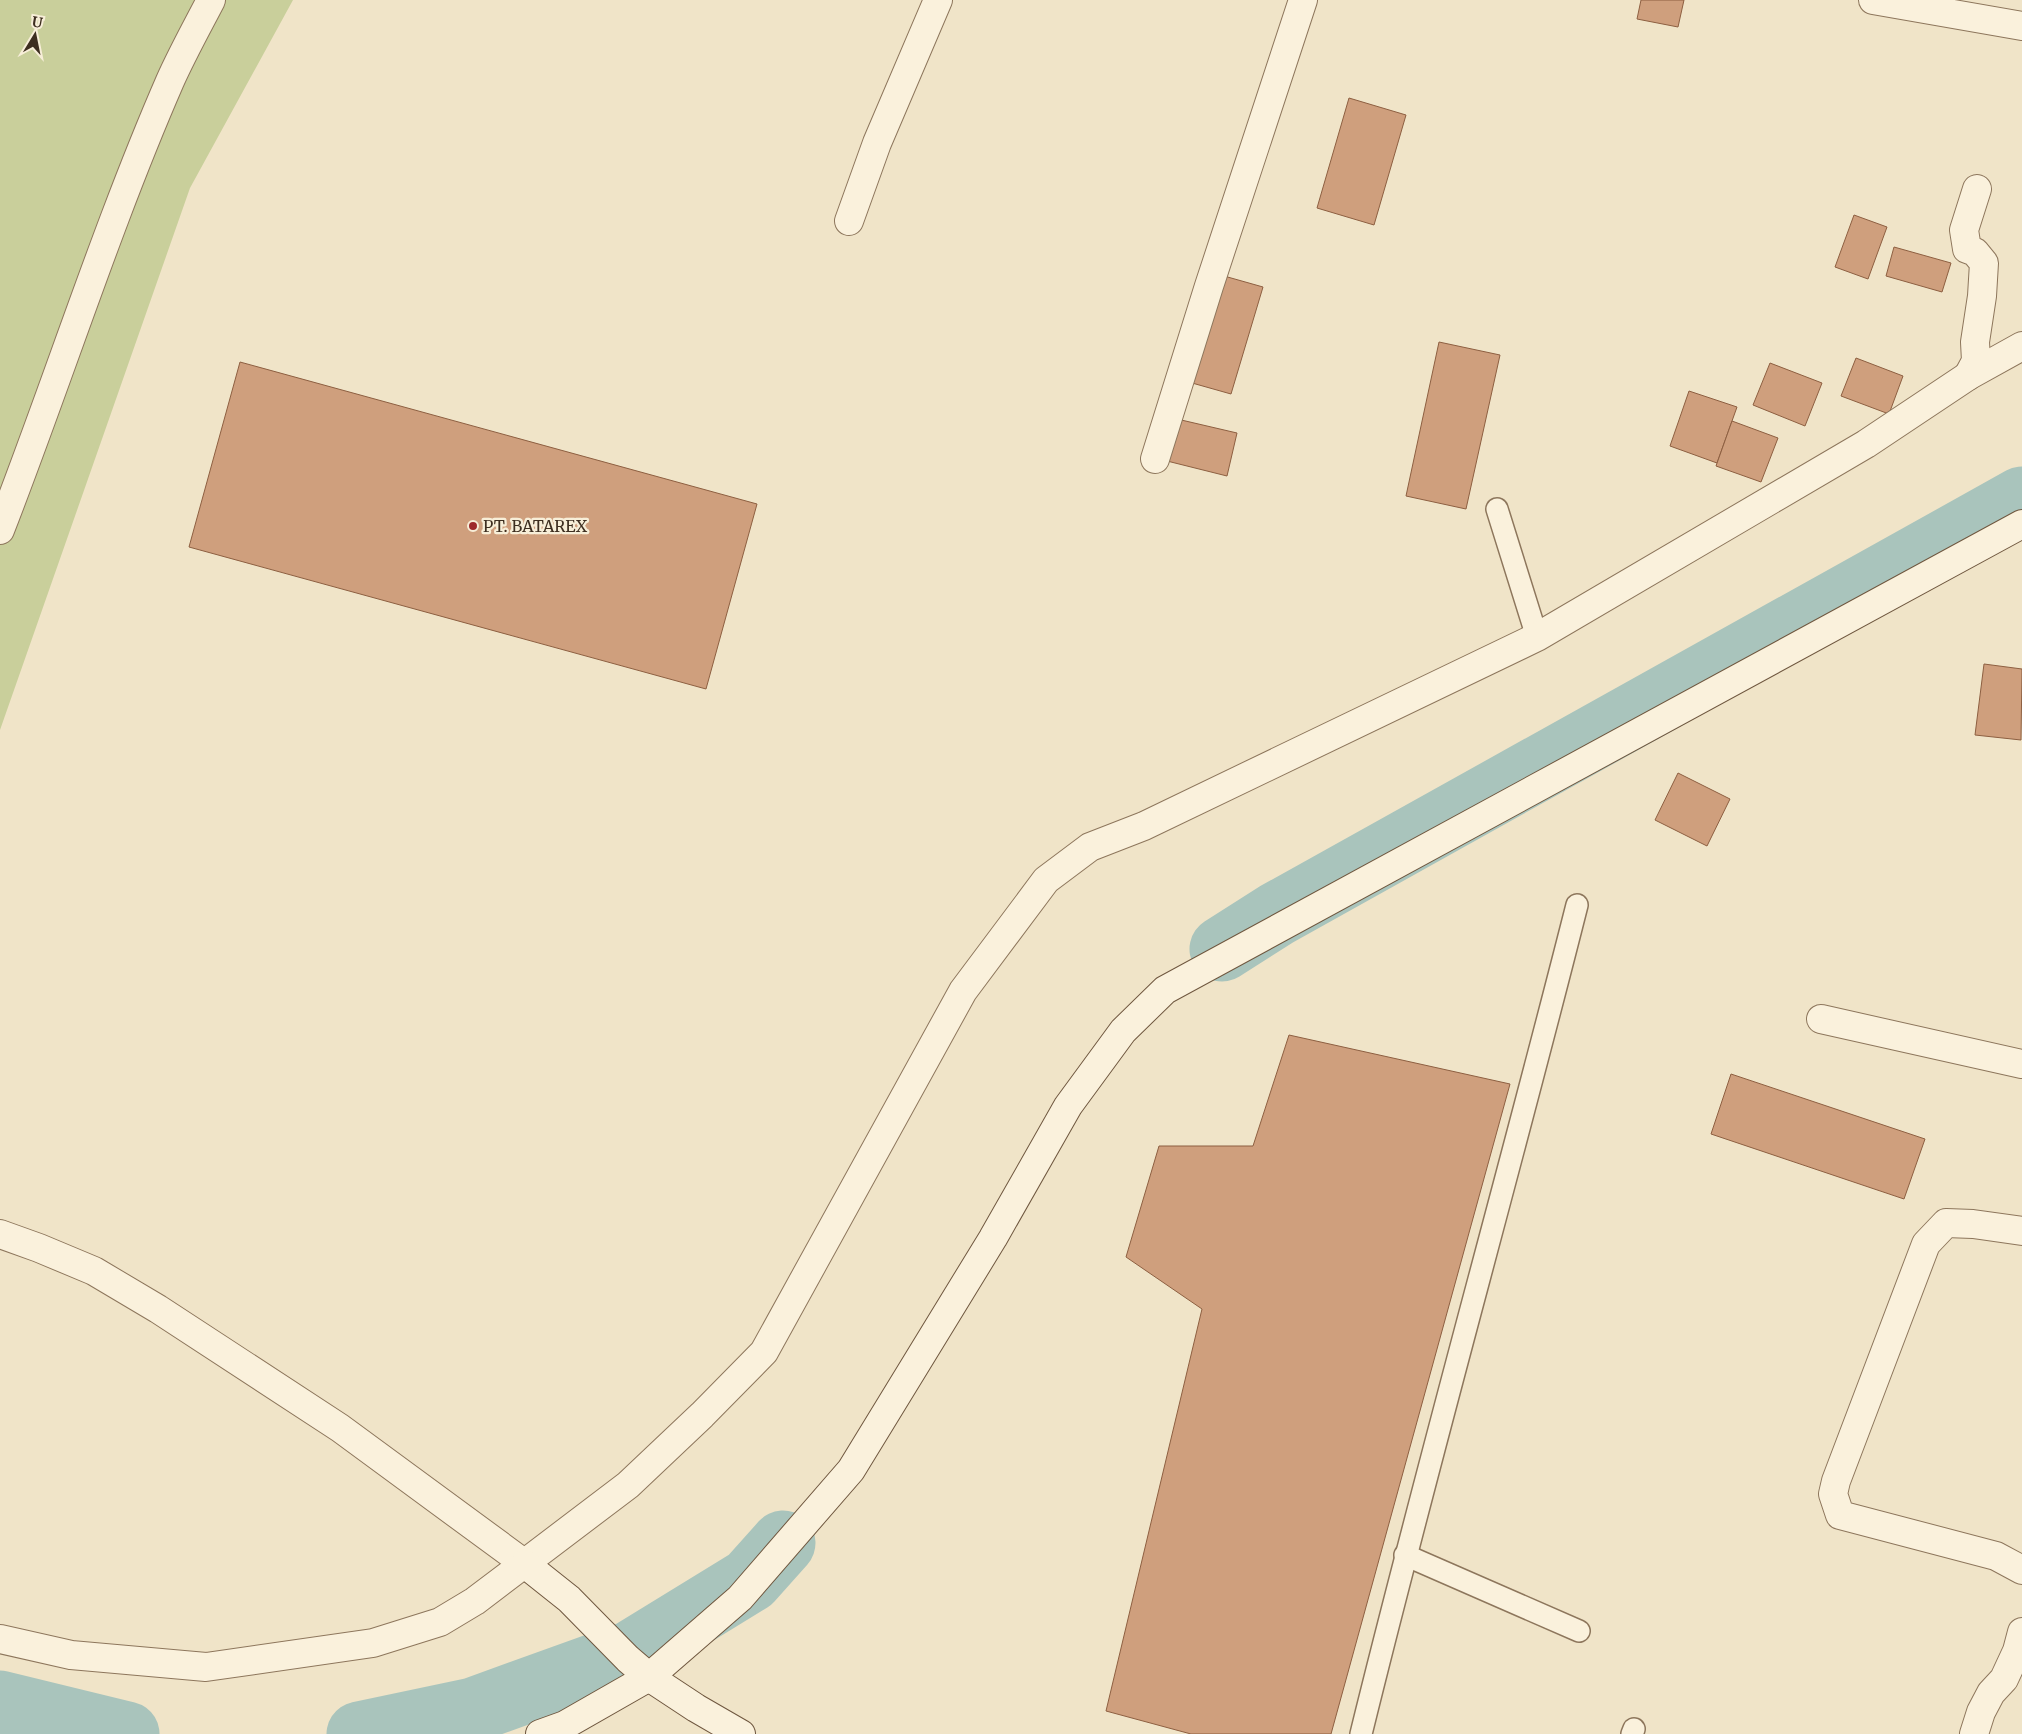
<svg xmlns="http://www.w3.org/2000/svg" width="2022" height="1734" font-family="Merriweather,serif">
<rect width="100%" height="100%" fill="#f0e4c8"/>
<path fill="#c9cf9b" d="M0 0H293L190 188 0 730Z"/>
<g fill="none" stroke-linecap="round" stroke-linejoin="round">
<g stroke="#a9c4bc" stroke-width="65">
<path d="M1222 949 1277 914 2022 499"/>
<path d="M0 1703 127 1734"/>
<path d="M359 1734 473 1710 631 1653 750 1580 783 1543"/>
</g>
</g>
<g fill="#cf9f7d" stroke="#8d5f41">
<path d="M1641 0H1684L1678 27 1637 19Z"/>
<path d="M1349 98 1406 115 1374 225 1317 208Z"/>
<path d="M1854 215 1887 227 1868 279 1835 267Z"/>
<path d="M1894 247 1951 263 1942 292 1886 276Z"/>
<path d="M1217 274 1263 287 1231 394 1185 381Z"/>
<path d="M1439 342 1500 355 1466 509 1406 496Z"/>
<path d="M1856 358 1903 376 1889 414 1841 396Z"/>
<path d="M240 362 757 504 706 689 189 547Z"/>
<path d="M1770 363 1822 383 1805 426 1753 405Z"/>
<path d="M1689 391 1737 407 1717 463 1670 446Z"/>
<path d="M1177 419 1237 433 1227 476 1167 461Z"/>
<path d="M1732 421 1778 438 1761 482 1716 466Z"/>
<path d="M1984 664 2022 669 2021 740 1975 735Z"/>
<path d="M1678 773 1730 799 1707 846 1655 820Z"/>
<path d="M1289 1035 1510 1084 1331 1734H1191L1106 1711 1202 1309 1126 1257 1159 1146H1253Z"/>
<path d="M1731 1074 1925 1139 1904 1199 1711 1134Z"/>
</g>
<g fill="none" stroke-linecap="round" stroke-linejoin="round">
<g stroke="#8d765c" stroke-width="24">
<g id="lane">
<path d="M1497 509 1537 637"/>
<path d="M1405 1555 1579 1631"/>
<path d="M1361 1734C1429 1457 1507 1182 1577 905"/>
<path d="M1632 1734 1634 1729"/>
</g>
</g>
<g stroke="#8d765c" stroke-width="30">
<g id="street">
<path d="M1873 0 2022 26"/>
<path d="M849 221 877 143 938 0"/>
<path d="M1968 376 1976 361 1975 342 1982 296 1984 263 1975 252 1967 249 1964 230 1977 189"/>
<path d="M1155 459 1209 286 1303 0"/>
<path d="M0 530C58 381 106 228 170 81 182 54 197 27 211 0"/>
<path d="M1821 1019 2022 1064"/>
<path d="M2022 1231 1973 1224 1946 1223 1926 1244 1836 1481 1833 1494 1840 1515 1996 1556 2022 1570"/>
<path d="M0 1234 39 1248 94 1271 158 1309 340 1428 525 1564"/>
<path d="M0 1639 71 1655 206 1667 373 1643 440 1622 475 1601 628 1485 702 1415 764 1352 963 991 1046 880 1090 847 1144 826 1537 637 1866 444 1968 376 2022 346"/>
<path d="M1974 1734 1981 1712 1991 1693 2004 1679 2017 1651 2022 1632"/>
</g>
</g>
<g stroke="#6f573f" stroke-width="30">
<g id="secondary">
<path d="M525 1564 569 1599 628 1659 649 1677 740 1598 851 1470 993 1238 1068 1106 1123 1031 1165 990 2022 524"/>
<path d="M540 1734 565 1725 649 1677 696 1708 741 1734"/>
</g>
</g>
<use href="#lane" stroke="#faf1dc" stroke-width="21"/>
<use href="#street" stroke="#faf1dc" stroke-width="28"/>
<use href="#secondary" stroke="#faf1dc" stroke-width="28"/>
</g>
<circle fill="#9e2a2b" stroke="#f7eed8" stroke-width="2" cx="473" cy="526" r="5"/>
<g text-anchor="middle" stroke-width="4.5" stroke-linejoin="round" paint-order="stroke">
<g font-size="16" fill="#3d2e20" stroke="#f7eed8" text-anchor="start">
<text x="483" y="532">PT. BATAREX</text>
</g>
</g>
<g transform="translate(35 35) rotate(10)" stroke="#f7eed8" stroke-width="4" paint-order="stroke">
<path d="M0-4L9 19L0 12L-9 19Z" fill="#3d2e20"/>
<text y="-8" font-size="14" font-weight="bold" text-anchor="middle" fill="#3d2e20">U</text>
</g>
</svg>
